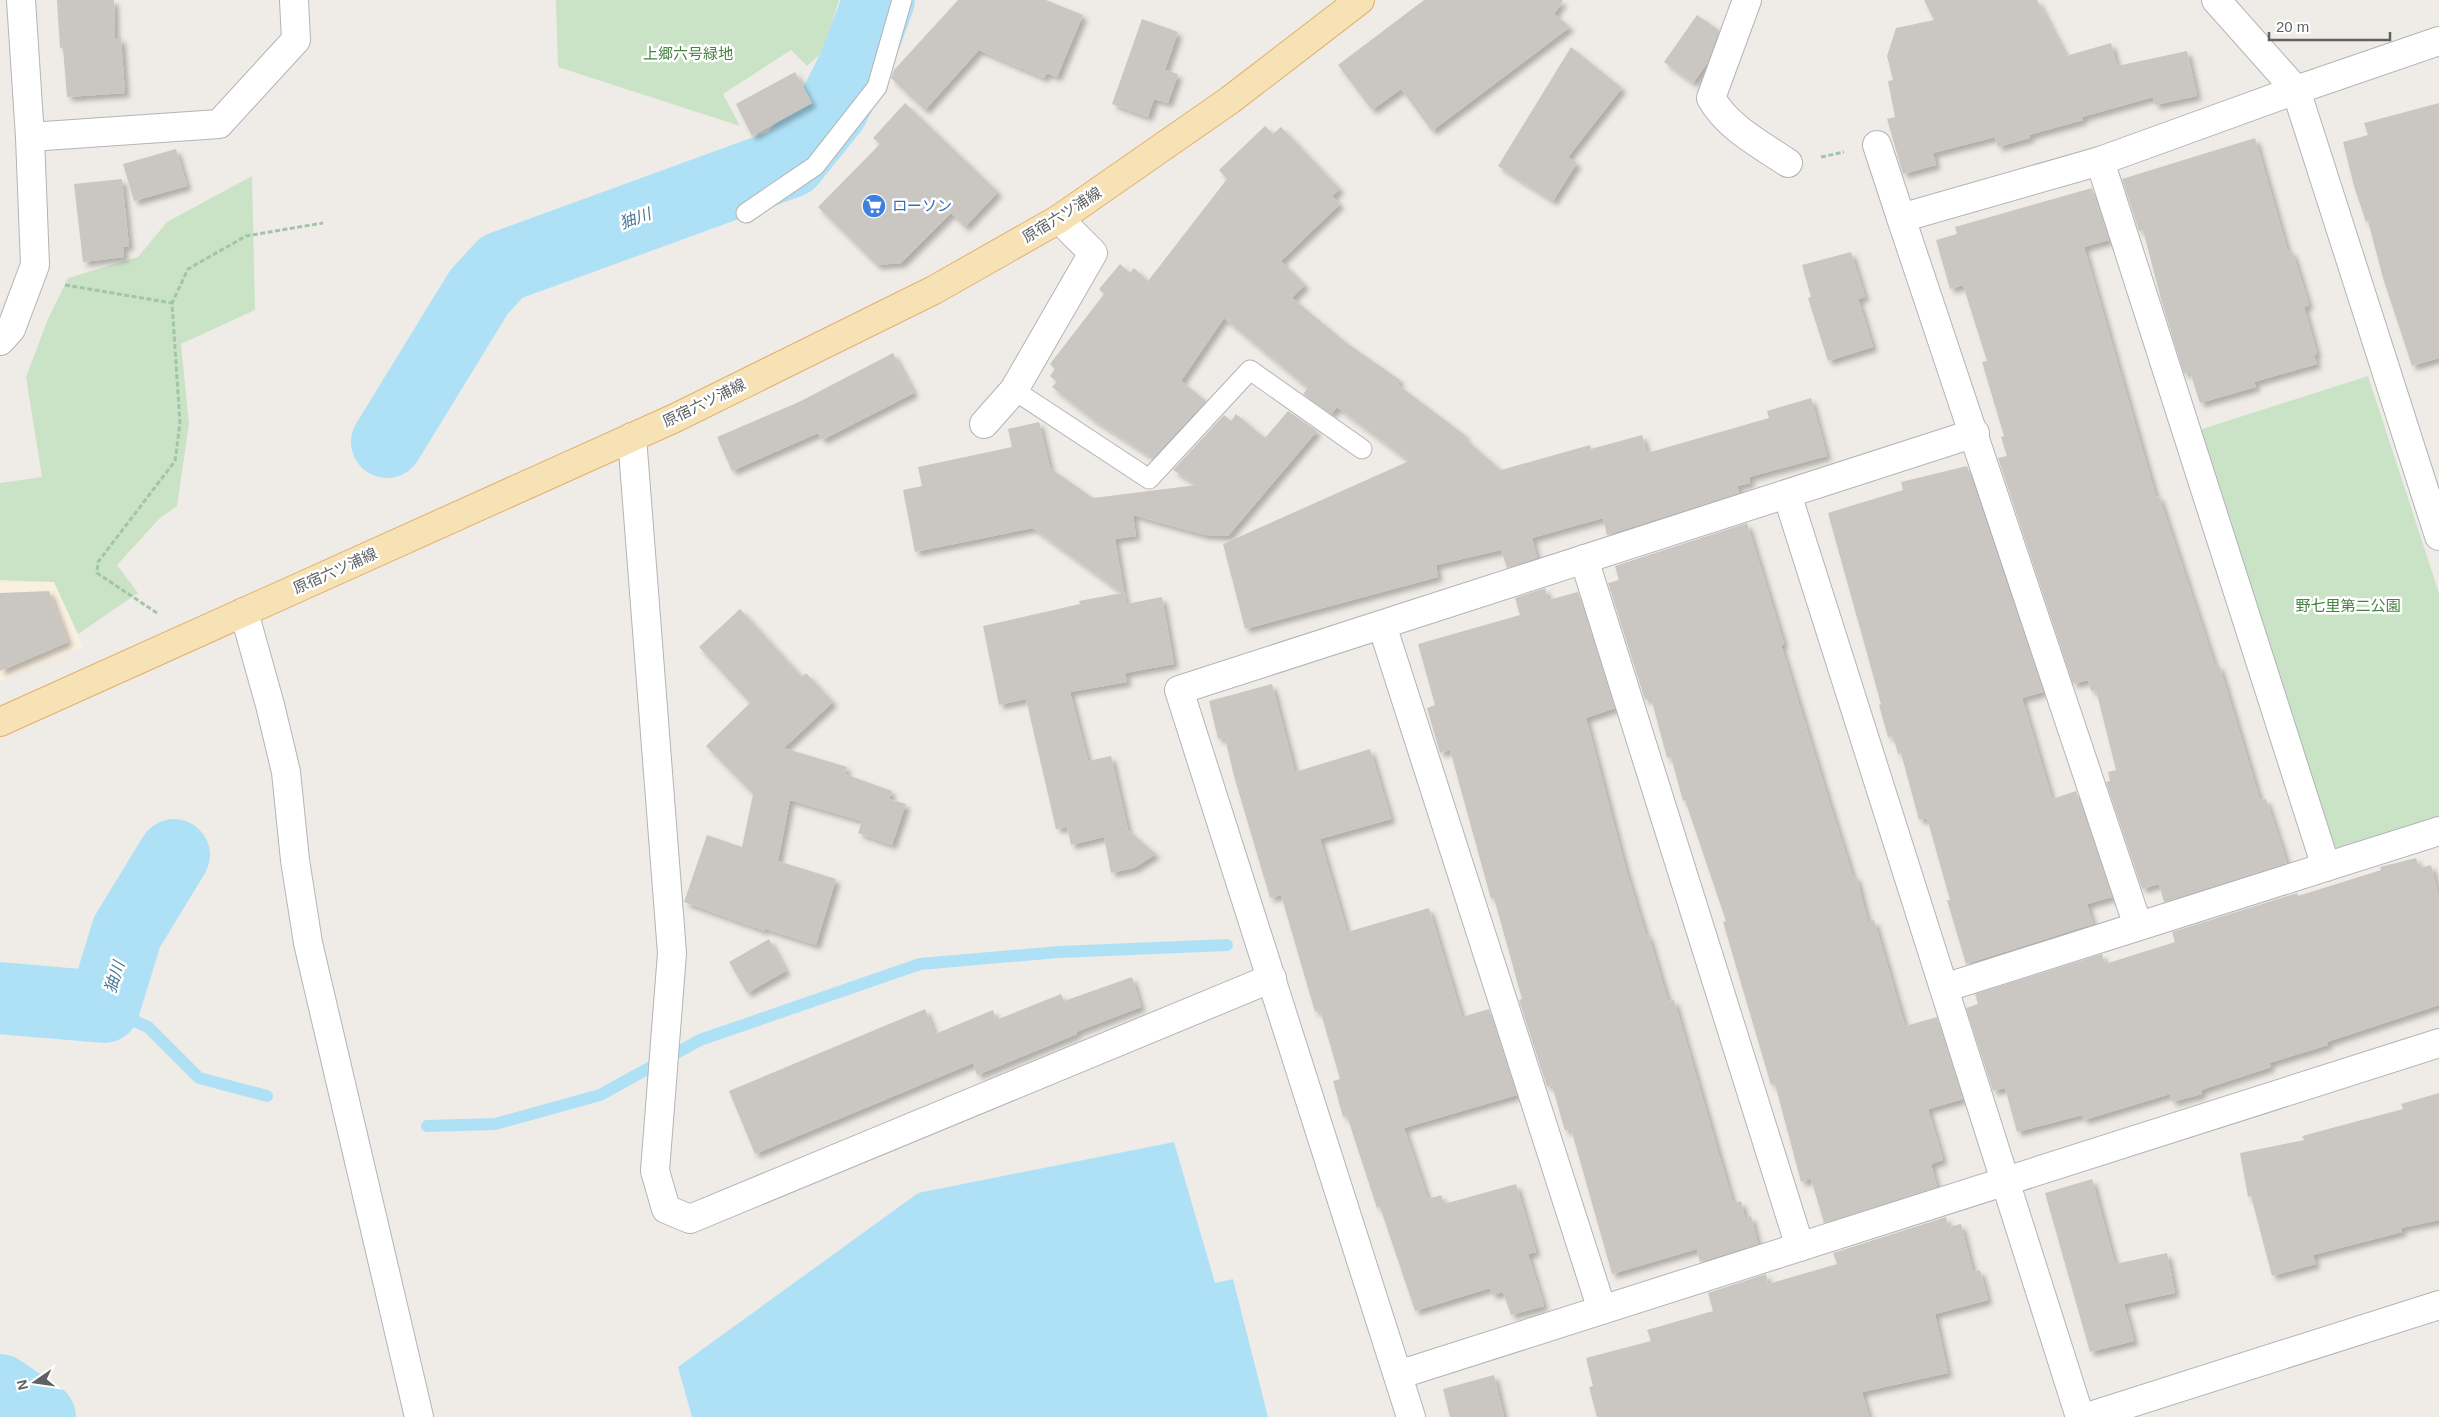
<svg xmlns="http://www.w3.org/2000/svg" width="2439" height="1417" font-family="Helvetica,'Noto Sans JP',sans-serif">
<defs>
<filter id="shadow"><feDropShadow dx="4.5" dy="4.5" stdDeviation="2.5" flood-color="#0004"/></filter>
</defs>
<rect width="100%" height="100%" fill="#efece7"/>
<path fill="#faf0e0" d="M0 582H54L83 647 0 681Z"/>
<g fill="#cae3c6">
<path d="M556 0H839L823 52 807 66 791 50 723 94 740 126 558 67Z"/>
<path d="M252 176 255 310 181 344 189 424 177 506 160 518 117 565 138 593 78 634 54 582 0 580V483L42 477 26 377 48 319 68 278 138 257 167 222Z"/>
<path d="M2368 376 2439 593V821L2332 856 2199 430Z"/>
</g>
<path fill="#afe1f6" d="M1174 1142 1215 1283 1233 1279 1268 1417H692L678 1367 918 1193Z"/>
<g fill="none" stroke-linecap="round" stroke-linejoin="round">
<g stroke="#afe1f6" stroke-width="12">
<path d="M104 1007 148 1027 199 1078 267 1096"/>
<path d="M427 1126 495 1124 600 1095 700 1040 920 964 1059 952 1227 945"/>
</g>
<g stroke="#afe1f6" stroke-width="72">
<path d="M387 442 479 292 502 267 790 162 832 110 854 67 879 0"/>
<path d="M0 998 104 1007 127 932 174 855"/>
<path d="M0 1390 40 1417"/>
</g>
</g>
<g fill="#cac7c3" filter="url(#shadow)">
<path d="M57 0H114L115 38H121L125 93 67 97 63 48H60Z"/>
<path d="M958 0H1046L1083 15 1057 77 1047 73 1044 78 979 50 925 110 891 78 894 70Z"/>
<path d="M1424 0H1563L1554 14 1570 27 1432 131 1401 89 1372 110 1338 65Z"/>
<path d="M1924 0H2037L2066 56 2111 43 2117 66 2187 51 2197 96 2155 105 2153 97 2082 117 2083 120 2029 135 2030 138 1998 147 1995 137 1933 153 1936 165 1903 174 1887 119 1895 117 1888 81 1893 80 1887 56 1896 28 1934 20Z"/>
<path d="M1697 15 1719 30 1708 62 1693 83 1664 62Z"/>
<path d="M1142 19 1178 32 1165 70 1178 74 1168 103 1154 99 1148 117 1112 104Z"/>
<path d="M1571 47 1622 88 1568 157 1577 163 1553 201 1498 166Z"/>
<path d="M795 72 812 103 752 136 736 104Z"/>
<path d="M905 103 998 192 965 227 951 213 901 263 877 265 818 207 880 144 873 138Z"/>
<path d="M2439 103V358L2412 366 2383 278 2368 221 2366 222 2354 186 2343 142 2368 135 2364 123Z"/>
<path d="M1265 126 1273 134 1281 127 1340 189 1332 196 1340 204 1281 261 1305 285 1292 298 1348 344 1400 380 1397 384 1466 436 1464 438 1501 470 1590 445 1591 449 1642 435 1647 453 1769 418 1767 411 1811 398 1827 456 1749 477 1750 483 1737 486 1739 493 1607 535 1603 518 1532 538 1537 558 1507 568 1501 550 1436 565 1438 577 1245 629 1223 544 1409 461 1337 407 1331 414 1303 394 1308 388 1224 318 1181 381 1206 401 1153 458 1094 420 1052 387 1057 382 1050 376 1055 369 1050 364 1104 294 1099 289 1120 264 1130 273 1134 268 1148 281 1227 179 1219 170Z"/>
<path d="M2255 138 2288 252 2292 251 2309 305 2304 307 2317 354 2314 355 2317 364 2254 382 2256 387 2200 403 2190 372 2184 374 2162 303 2143 230 2139 231 2122 179Z"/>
<path d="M176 149 187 186 134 201 123 164Z"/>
<path d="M122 179 129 246 123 247 124 257 83 262 74 184Z"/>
<path d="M2092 188 2109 240 2084 247 2156 497 2159 496 2215 666 2219 665 2260 800 2266 799 2287 863 2164 902 2159 884 2142 889 2106 782 2110 781 2108 772 2116 770 2096 690 2091 691 2088 680 2073 684 1998 458 2007 456 2001 437 2004 436 1982 362 1987 361 1963 285 1950 289 1936 240 1957 234 1955 227Z"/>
<path d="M1851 252 1865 297 1858 299 1873 347 1828 361 1808 298 1811 297 1802 265Z"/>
<path d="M893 353 914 393 822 440 818 433 732 471 717 437 799 402Z"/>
<path d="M1288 411 1317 431 1228 536 1205 535 1133 515 1136 536 1115 539 1126 604 1162 597 1174 664 1125 673 1127 682 1070 692 1088 761 1111 756 1128 830 1156 854 1134 868 1111 873 1104 837 1071 845 1067 827 1056 829 1026 699 999 705 983 626 1080 604 1079 601 1122 593 1033 528 915 552 903 490 922 486 918 467 1012 447 1008 429 1039 422 1050 468 1093 498 1197 485 1173 470 1224 415 1231 421 1236 414 1265 438Z"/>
<path d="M1967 466 2043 692 2022 698 2052 799 2076 791 2112 897 2087 904 2093 924 1966 964 1947 900H1950L1927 818 1919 820 1901 753 1898 754 1893 736 1888 737 1879 705 1881 704 1828 513 1903 490 1901 482Z"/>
<path d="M1747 523 1784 644 1781 645 1826 792 1853 877 1856 876 1868 922 1874 920 1905 1026 1937 1017 1963 1099 1928 1109 1943 1160 1931 1164 1937 1187 1824 1223 1811 1179 1801 1182 1775 1084 1771 1085 1723 922 1726 921 1685 800 1683 801 1671 757 1667 758 1651 698 1645 700 1608 583 1619 580 1615 566Z"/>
<path d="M1545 588 1548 600 1578 592 1615 708 1586 718 1626 870 1646 935 1648 934 1668 1001 1674 1000 1733 1203 1741 1201 1745 1218 1751 1216 1758 1244 1700 1262 1697 1249 1612 1274 1571 1129 1565 1131 1552 1085 1547 1087 1519 1000 1522 999 1494 898 1491 899 1450 750 1440 753 1427 708 1435 705 1418 644 1520 615 1515 598Z"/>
<path d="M49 591 68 642 0 671V593Z"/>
<path d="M740 609 802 677 806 673 833 702 784 748 847 767 845 774 892 791 889 799 906 804 892 845 858 833 862 821 790 800 778 861 836 879 816 945 763 928 765 931 684 902 707 835 742 847 753 794 706 746 750 703 699 647Z"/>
<path d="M1272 684 1295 772 1370 749 1391 819 1320 839 1347 932 1429 908 1462 1017 1489 1009 1517 1095 1404 1128 1428 1199 1441 1195 1444 1204 1516 1184 1536 1252 1528 1254 1544 1306 1511 1315 1503 1292 1492 1295 1490 1288 1415 1311 1380 1207 1377 1208 1347 1116 1343 1117 1333 1081 1340 1079 1320 1010 1315 1012 1281 895 1270 898 1234 776 1225 738 1218 739 1209 701Z"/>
<path d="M2416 858 2419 868 2431 865 2439 897V1005L2327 1042 2328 1045 2269 1063 2271 1067 2201 1090 2202 1094 2172 1102 2170 1094 2084 1120 2082 1115 2017 1132 2005 1088 1993 1091 1966 1008 1978 1004 1975 994 2102 954 2105 964 2175 942 2172 932 2297 893 2298 896 2381 870 2380 867Z"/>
<path d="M769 939 786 971 747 993 729 962Z"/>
<path d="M1132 977 1141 1007 1076 1032 1077 1034 977 1075 973 1063 755 1154 729 1091 925 1009 935 1034 993 1010 996 1020 1061 994 1064 1001Z"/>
<path d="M2439 1093V1220L2401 1228 2402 1232 2313 1255 2316 1264 2272 1276 2251 1196 2248 1197 2240 1153 2304 1140 2302 1136 2403 1109 2401 1104Z"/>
<path d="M2092 1179 2115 1264 2167 1253 2175 1293 2124 1304 2134 1341 2090 1352 2045 1193Z"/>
<path d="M1946 1217 1948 1227 1961 1224 1973 1272 1980 1270 1988 1300 1935 1314 1948 1373 1862 1392 1869 1417H1597L1589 1387 1593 1386 1586 1358 1651 1341 1647 1330 1713 1311 1708 1293 1766 1274 1768 1284 1837 1264 1833 1253Z"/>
<path d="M1494 1375 1504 1417H1450L1443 1389Z"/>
</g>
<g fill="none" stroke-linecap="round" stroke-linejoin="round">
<g stroke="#b2b4b7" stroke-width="21">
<g id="service">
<path d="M746 213 815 166 877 87 902 0"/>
<path d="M1014 390 1149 479 1250 370 1362 449"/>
</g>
</g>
<g stroke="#b2b4b7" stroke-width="30">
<path id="pedestrian" d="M1747 0 1711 98C1728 128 1760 144 1788 163"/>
</g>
<g stroke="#b2b4b7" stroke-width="30">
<g id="minor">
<path d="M30 137 219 124 296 40 294 0"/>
<path d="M1877 145 1901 218"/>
<path d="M2100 161 2326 867"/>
<path d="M0 341 11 329 35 265 30 137 21 0"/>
<path d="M984 424 1014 390 1093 253 1059 219"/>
<path d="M632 437 672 953 655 1171 666 1209 690 1219 1272 978"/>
<path d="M1787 494 2080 1417"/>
<path d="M1584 559 1800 1247"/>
<path d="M1382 625 1602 1310"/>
<path d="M2138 926 1901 218 2100 161 2296 90 2439 536"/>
<path d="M1944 988 2439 831"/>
<path d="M1398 1375 2439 1043"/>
<path d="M1411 1417 1179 690 1975 433"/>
</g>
</g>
<g stroke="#b2b4b7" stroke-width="30">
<g id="tertiary">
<path d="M2216 0 2296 90 2439 41"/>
<path d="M244 612 270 705 286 772 295 860 308 943 419 1417"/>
<path d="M2087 1417 2439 1305"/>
</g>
</g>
<g stroke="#e2b06c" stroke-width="30">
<path id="primary" d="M0 722 675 418 934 290 1059 219 1230 100 1360 0"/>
</g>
<g stroke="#a2c5a7" stroke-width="3" stroke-dasharray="5 2.5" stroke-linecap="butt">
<path d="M1821 157 1844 152"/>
<path d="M65 285 172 303"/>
<path d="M157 613 97 573 98 562 175 461 180 423 172 303 188 269 246 236 323 223"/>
</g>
<use href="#service" stroke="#fff" stroke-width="19"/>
<use href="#pedestrian" stroke="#fff" stroke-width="28"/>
<use href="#minor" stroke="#fff" stroke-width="28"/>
<use href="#tertiary" stroke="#fff" stroke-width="28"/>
<use href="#primary" stroke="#f6e2b4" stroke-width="28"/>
</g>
<defs>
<g id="supermarket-disc" transform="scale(1.25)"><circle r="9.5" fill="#3f7fe0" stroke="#fff"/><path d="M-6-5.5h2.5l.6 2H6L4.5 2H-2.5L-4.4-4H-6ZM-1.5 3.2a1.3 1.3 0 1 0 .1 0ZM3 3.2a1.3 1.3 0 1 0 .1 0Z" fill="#fff"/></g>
</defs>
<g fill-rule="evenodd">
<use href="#supermarket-disc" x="874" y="206"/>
</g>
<g text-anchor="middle" stroke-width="5" stroke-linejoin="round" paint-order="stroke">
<g font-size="15" fill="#468240" stroke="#fff">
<text x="688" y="59">上郷六号緑地</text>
<text x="2348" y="611">野七里第二公園</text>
</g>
<g font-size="15" fill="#366cbe" stroke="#fff" text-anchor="start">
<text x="892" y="211">ローソン</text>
</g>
<g font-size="15" fill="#5e6265" stroke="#fff">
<text transform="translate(1062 215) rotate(-32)" y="5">原宿六ツ浦線</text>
<text transform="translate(704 403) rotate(-26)" y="5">原宿六ツ浦線</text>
<text transform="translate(335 571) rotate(-24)" y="5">原宿六ツ浦線</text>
</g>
<g font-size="16" font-style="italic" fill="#477896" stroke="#fff">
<text transform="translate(635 218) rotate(-20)" y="6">㹨川</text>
<text transform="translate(114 977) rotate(-73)" y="6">㹨川</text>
</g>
</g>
<g transform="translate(35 1382) rotate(257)" stroke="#ffffff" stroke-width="4" paint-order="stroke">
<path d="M0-4L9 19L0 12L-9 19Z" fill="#5e6265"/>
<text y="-8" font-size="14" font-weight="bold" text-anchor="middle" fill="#5e6265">N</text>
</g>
<path d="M2269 32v8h121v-8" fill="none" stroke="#5e6265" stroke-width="2.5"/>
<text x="2276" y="32" font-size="15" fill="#5e6265" stroke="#ffffff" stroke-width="4" paint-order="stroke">20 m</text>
</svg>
